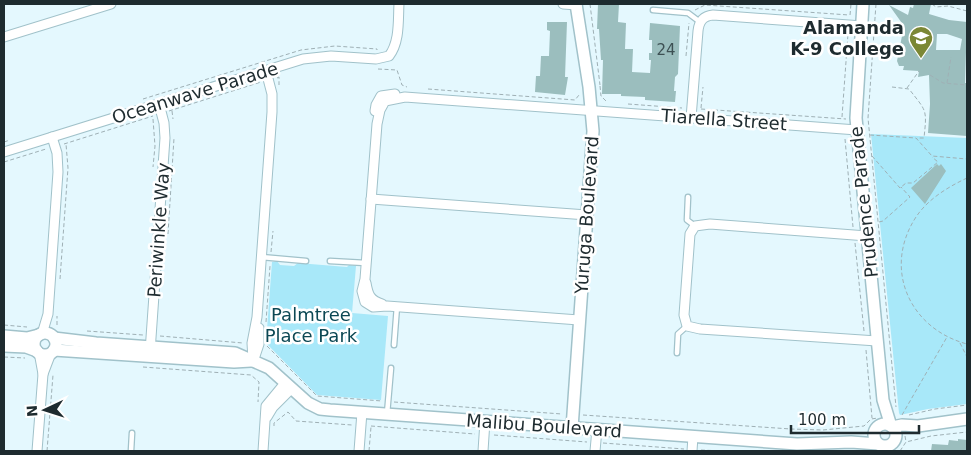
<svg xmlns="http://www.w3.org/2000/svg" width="971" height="455" font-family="'DejaVu Sans',sans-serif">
<rect width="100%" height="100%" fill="#e4f8fe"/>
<g fill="#a8e8f9">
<path d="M871 134 967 138V404L928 409 900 415 899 413Z"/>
<path d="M277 261 280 265 294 266 298 263 347 267 349 265 356 266 352 313 388 316 381 400 317 395 266 343 272 262Z"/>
</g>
<g fill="#9bbebe" fill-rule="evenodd">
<path d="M598 4H619L618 22 626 23 625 49H633L632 72 650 73 651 60H649V53H652V40H649L650 23 680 26 678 74 675 77 674 91H676L675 102 645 100V97L621 96V94H602L603 60H601L599 29H597Z"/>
<path d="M914 4H931L929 14 949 20 967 22 965 83H967V136L928 133 930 104 929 75 918 77 919 71 903 70 904 66H899L897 61 904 26 889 5 908 15 910 7 913 8ZM937 34H947L962 39 960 50H936Z"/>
<path d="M547 22H567L565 77H568L565 95 535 92 536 76H540L541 56H549L550 31 547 30Z"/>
<path d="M937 164 939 166 941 164 946 171 925 204 911 188Z"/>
<path d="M958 439 967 440V451H931L932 444 948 445 949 440 958 441Z"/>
</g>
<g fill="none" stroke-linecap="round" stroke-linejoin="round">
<g stroke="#a1c2ca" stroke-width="7">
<g id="service">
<path d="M653 10 688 13 700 22"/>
<path d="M688 197 687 220 695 226"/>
<path d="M261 257 306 261"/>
<path d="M330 261 366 263"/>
<path d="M394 345 397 306"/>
<path d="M677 353 678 334 687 326"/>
<path d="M387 414 391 368"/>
<path d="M131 451 132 433"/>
</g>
</g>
<g stroke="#a1c2ca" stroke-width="11">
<g id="minor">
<path d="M563 4 577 5"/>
<path d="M4 37 111 4"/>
<path d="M375 111 376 105 381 96 395 94"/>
<path d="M691 118 698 31C699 21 703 16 713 15L862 26"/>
<path d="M4 152 303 59 331 56 376 59 389 56C400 42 398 20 399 4"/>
<path d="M371 199 587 215"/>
<path d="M867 236 710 224 695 226 690 234 684 315 687 326 700 329 877 341"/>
<path d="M366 283C368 295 370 300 382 304"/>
<path d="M579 320 387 306 373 307 365 302 362 291 365 279 377 124 380 110 385 101 405 97 857 130"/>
<path d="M42 334 48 314 58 172 57 153 52 137"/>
<path d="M150 352 165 138 164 123 159 104"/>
<path d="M255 356 259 344V328"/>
<path d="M253 360 252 343 257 317 272 112V94L266 71"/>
<path d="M43 374 51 353"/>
<path d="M267 417 273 407 291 389"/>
<path d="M37 451 43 374 39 352"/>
<path d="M263 451 266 406 285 383"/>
<path d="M359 451 362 412"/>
<path d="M483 451 485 421"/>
<path d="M595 451 597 429"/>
<path d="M692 451 693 436"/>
</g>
</g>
<g stroke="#a1c2ca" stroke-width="14">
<g id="tertiary">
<path d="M863 4 856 118 883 400 891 426"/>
<circle cx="45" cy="344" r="11"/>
<path d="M4 336 27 338 39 335"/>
<path d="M54 338 96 343 235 353 269 368 308 403 320 409 330 410 797 444 851 442 878 444"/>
<path d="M4 346 26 347 37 351"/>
<path d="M54 350 234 362 251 361"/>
<circle cx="885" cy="435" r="11"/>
<path d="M892 427 902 425 918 426 967 419"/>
<path d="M572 428 593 131 589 87 576 4"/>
</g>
</g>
<g stroke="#9fb0b5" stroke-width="1" stroke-dasharray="4 2.5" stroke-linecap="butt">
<path d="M590 4 600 85"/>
<path d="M876 4 868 118 896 407"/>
<path d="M932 4 936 7 948 6 967 11"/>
<path d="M695 10 705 5 849 15"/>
<path d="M850 15 851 4"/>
<path d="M686 56 689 23"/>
<path d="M378 69 397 70 402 85 407 87"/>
<path d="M930 75 943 83 967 85"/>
<path d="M277 78 279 77V85"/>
<path d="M947 83 951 57"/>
<path d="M600 86 601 96 607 102"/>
<path d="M892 87 909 89C927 112 927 109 924 138H917"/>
<path d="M907 88 919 71"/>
<path d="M428 89 575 100 579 95"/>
<path d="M143 99 301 50 335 46 377 49V50"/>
<path d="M628 104 682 108"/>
<path d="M701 108 703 87"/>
<path d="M701 109 846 119"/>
<path d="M169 111 261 82"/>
<path d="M172 111 173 119"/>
<path d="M842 117 848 34"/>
<path d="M153 119 155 146 153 167"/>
<path d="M870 135 916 138 932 156 967 159"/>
<path d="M845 139 853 227"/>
<path d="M4 142 10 140"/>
<path d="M64 144 153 116"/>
<path d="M872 156 900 188 906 183H913L938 162 932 157"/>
<path d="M4 162 46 149"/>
<path d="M967 178C948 187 928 199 916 217 882 269 910 329 967 344"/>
<path d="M879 222 883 221 910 197 901 187"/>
<path d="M168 234 174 138"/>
<path d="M855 243 864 331"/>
<path d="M271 252 273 231"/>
<path d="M60 279 68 168 66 144"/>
<path d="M266 322 270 266"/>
<path d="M4 325 27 327"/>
<path d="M57 325V316"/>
<path d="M87 331 143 335"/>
<path d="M160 336 243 343"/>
<path d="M960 343 967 357"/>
<path d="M267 346 317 396 382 401"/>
<path d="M866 350 872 418"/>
<path d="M4 357 25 358"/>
<path d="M143 367 251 375 259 382 258 402"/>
<path d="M394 402 562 414"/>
<path d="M583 415 791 429 823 430 864 426 871 419 878 418"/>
<path d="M902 415 947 337"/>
<path d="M909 415 935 409 967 405"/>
<path d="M274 426V423L288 412 296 421 352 425"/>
<path d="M371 426 475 434"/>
<path d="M494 435 587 442"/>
<path d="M905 436 906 442"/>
<path d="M603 443 684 449"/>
<path d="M701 450 722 451"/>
<path d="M47 451 53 375"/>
<path d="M369 451 371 427"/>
<path d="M900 451 906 442 931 436 967 432"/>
</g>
<use href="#service" stroke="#fff" stroke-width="4.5"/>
<use href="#minor" stroke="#fff" stroke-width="9"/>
<use href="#tertiary" stroke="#fff" stroke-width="11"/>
</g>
<defs>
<g id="school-pin" transform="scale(1.25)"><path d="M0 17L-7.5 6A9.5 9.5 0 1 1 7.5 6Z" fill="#7b8735" stroke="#fff"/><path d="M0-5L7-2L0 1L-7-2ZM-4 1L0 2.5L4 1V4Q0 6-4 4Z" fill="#fff"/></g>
</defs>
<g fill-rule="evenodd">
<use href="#school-pin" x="921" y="38"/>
</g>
<g text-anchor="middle" stroke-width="5" stroke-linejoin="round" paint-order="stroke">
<g font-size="15" fill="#3d5053">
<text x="666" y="55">24</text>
</g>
<g font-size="18" font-weight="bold" fill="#1e2b2f" stroke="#fff" text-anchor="end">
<text x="904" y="34">Alamanda<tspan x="904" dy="21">K-9 College</tspan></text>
</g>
<g font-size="18" fill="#1e2b2f" stroke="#fff">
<text transform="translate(195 93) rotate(-17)" y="6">Oceanwave Parade</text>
<text transform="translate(724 120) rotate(4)" y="6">Tiarella Street</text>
<text transform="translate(864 202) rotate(-96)" y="6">Prudence Parade</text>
<text transform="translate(587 215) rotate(-86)" y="6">Yuruga Boulevard</text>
<text transform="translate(159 230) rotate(-86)" y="6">Periwinkle Way</text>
<text transform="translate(544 426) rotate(4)" y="6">Malibu Boulevard</text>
</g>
<g font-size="18" fill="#0c4854" stroke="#fff">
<text x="311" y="321">Palmtree<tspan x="311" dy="21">Place Park</tspan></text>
</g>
</g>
<rect width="971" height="455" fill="none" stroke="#1e2b2f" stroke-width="10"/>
<g transform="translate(45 410) rotate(266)" stroke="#ffffff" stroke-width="4" paint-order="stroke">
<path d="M0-4L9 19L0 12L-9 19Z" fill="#1e2b2f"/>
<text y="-8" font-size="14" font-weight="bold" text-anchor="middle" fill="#1e2b2f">N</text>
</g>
<path d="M791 425v8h128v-8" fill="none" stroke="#1e2b2f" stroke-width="2.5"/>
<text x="798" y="425" font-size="15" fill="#1e2b2f" stroke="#ffffff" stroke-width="4" paint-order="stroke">100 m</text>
</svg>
